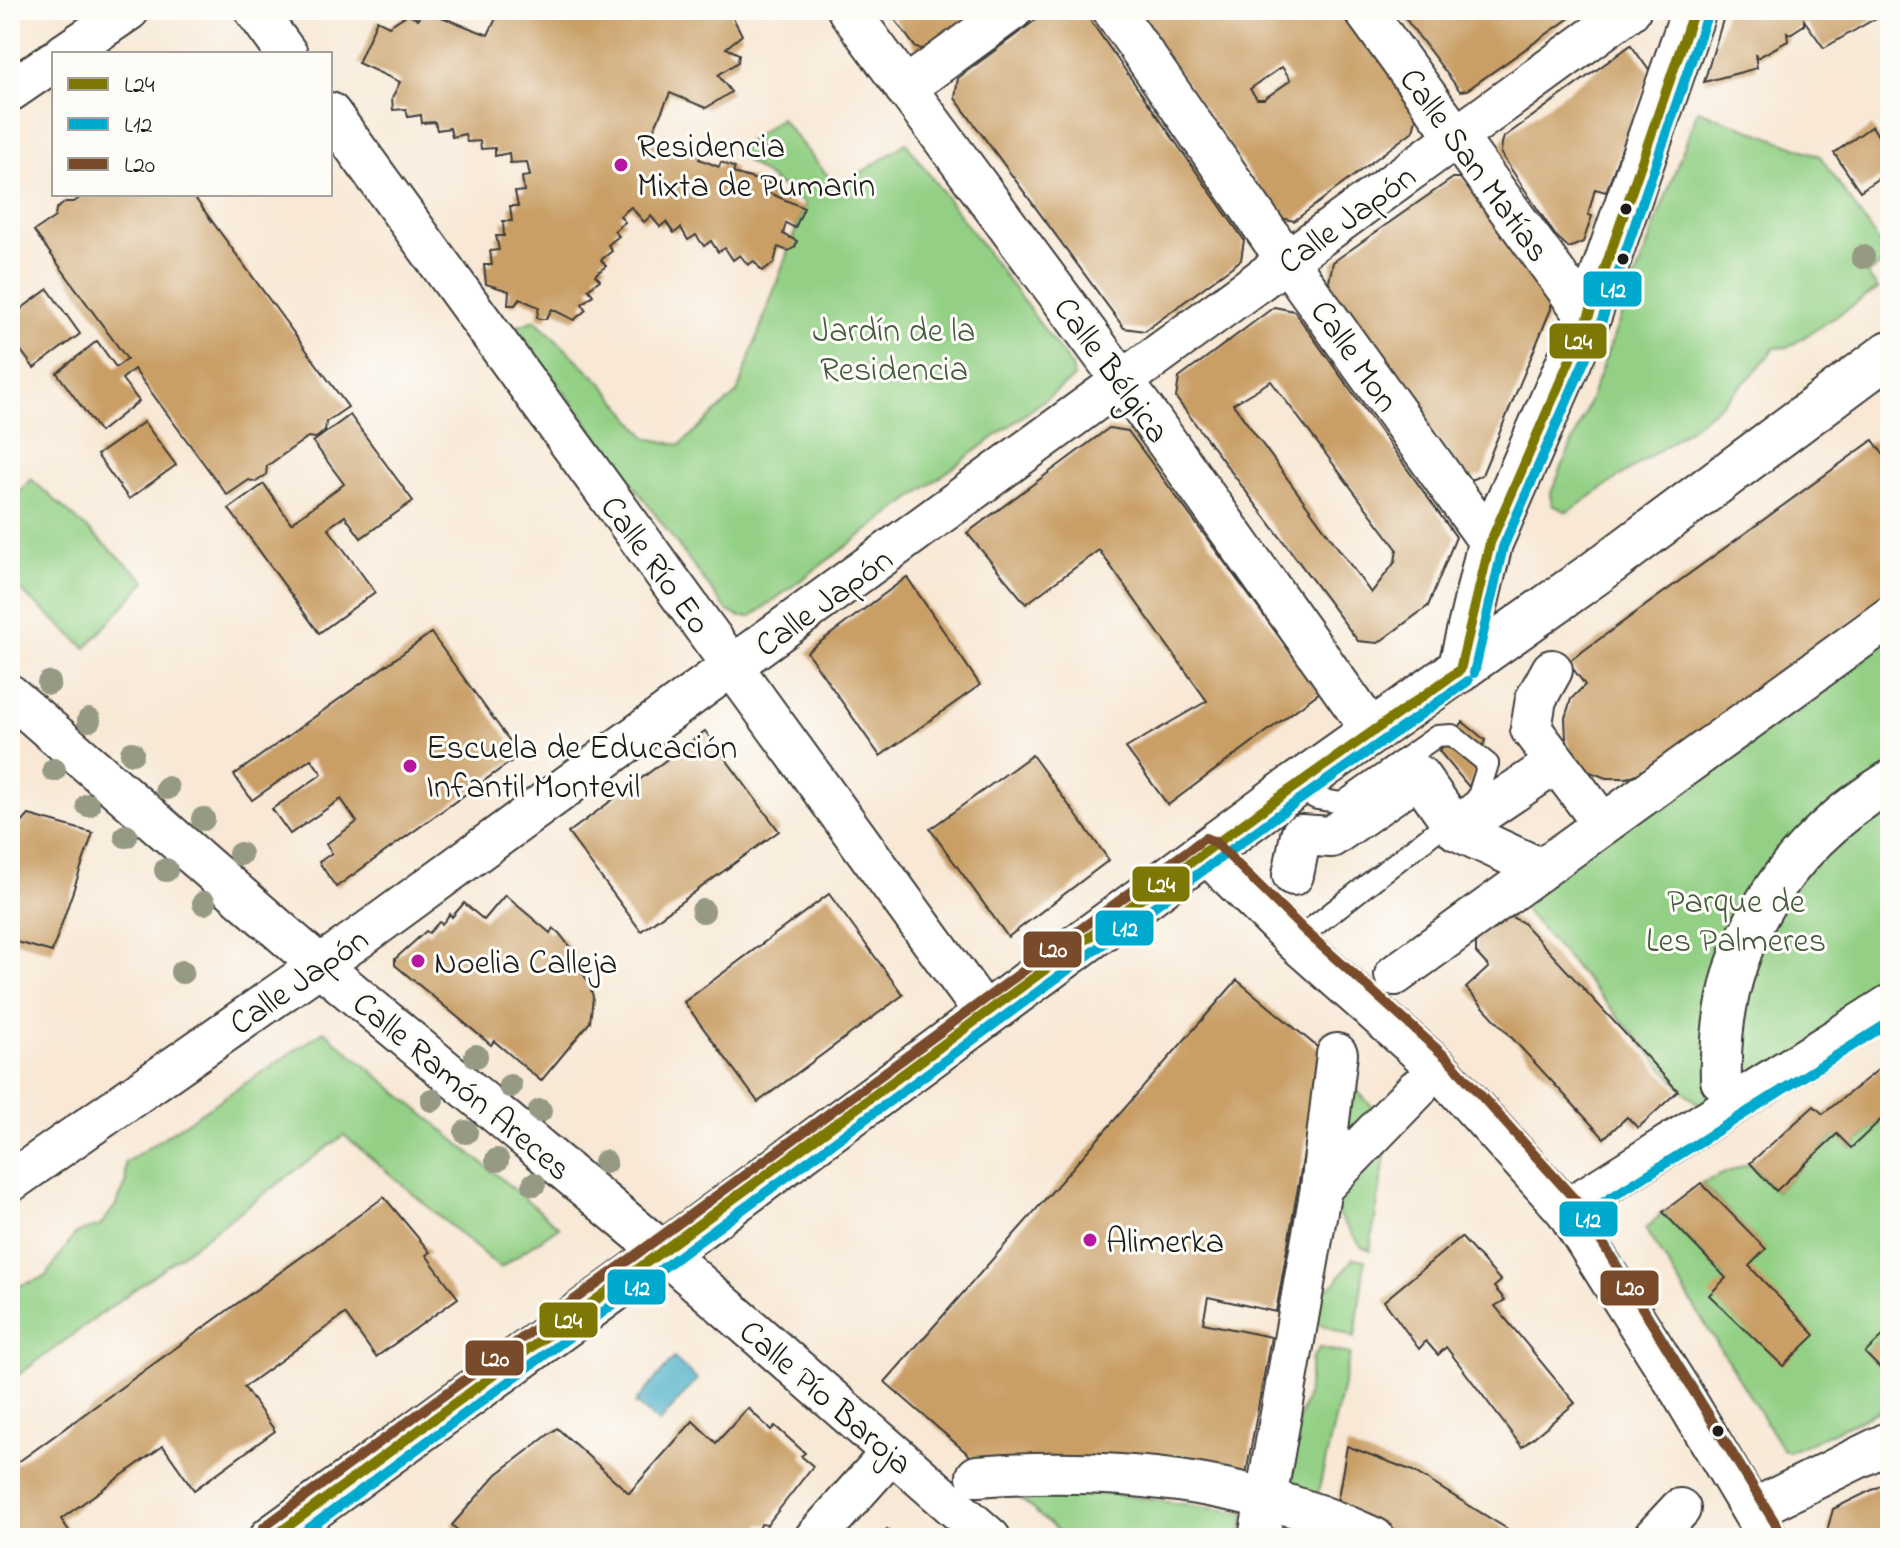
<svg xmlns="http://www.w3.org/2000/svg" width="1900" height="1548" font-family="'Indie Flower',sans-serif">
<rect width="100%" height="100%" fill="#fdfcf7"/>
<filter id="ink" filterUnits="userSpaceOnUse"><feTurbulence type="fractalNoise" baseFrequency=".0125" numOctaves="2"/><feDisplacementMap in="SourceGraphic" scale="16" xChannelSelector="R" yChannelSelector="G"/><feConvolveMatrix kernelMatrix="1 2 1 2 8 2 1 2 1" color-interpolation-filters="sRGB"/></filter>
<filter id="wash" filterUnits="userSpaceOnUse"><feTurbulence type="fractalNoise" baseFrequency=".006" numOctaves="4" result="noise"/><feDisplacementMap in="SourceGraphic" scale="32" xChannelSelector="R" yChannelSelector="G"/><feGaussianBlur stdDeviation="1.8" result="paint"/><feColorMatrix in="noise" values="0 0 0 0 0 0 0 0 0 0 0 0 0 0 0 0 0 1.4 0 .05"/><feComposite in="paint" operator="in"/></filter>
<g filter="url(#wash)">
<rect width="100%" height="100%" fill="#f8e8d5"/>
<g fill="#93d085" stroke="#587650" stroke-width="2">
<path d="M1698 110 1820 156 1890 259 1867 274 1878 289 1789 347 1774 348C1726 415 1644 458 1577 506L1568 512 1552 505 1550 495 1583 418Z"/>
<path d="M780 118 838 188 906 143 1072 367 1074 378 751 617H740L727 611 516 327 535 320 604 385 647 438 680 445 737 393 805 204 734 152Z"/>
<path d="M31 479 146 581 86 648 10 581V503Z"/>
<path d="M1890 617V1005L1710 1116 1680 1087 1509 892Z"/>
<path d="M324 1031 559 1227 500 1268 344 1135 10 1381V1289L45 1277 76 1233 100 1226 116 1205 126 1184 125 1163Z"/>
<path d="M1347 1080 1381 1116 1337 1161Z"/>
<path d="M1890 1111V1329L1866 1353 1890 1378V1406L1789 1452 1783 1450 1646 1229 1663 1212 1726 1278 1749 1266 1765 1249 1701 1183 1750 1163 1776 1191 1837 1134 1851 1148Z"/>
<path d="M1389 1133 1370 1250 1361 1246 1337 1213 1335 1184Z"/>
<path d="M1353 1258 1365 1260 1355 1338 1320 1324 1310 1315 1309 1302 1335 1283Z"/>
<path d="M1320 1348 1350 1354 1315 1507 1292 1499 1293 1477 1287 1454 1307 1395 1312 1358Z"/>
<path d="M1010 1490H1086L1245 1513 1241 1538H1066Z"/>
<path d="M1288 1523 1309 1529 1308 1538H1275Z"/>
</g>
<path fill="#48afc7" stroke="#326672" stroke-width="2" d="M674 1358 697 1379 659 1423 635 1403Z"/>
<g id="blocks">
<g fill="#c99f66" fill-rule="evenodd">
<path d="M423 10 488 35 500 10H729L742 35 726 48 739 54 738 62 718 75 731 92 706 108 670 93 650 138 686 152 688 148 702 154 699 159 719 167 721 162 735 168 733 173 771 184 767 192 804 208 795 228 786 223 783 234 797 241 795 247 788 251 778 247 774 263 762 271 754 261 748 265 740 255 733 260 725 248 718 252 711 241 704 246 696 235 688 240 681 228 674 233 666 222 660 227 651 216 644 222 631 207 620 216 625 222 614 231 619 236 608 245 612 251 601 260 606 266 595 275 600 280 588 289 593 295 582 304 586 310 574 320 552 309 546 319H540L537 317 539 307 520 299 515 305H508L509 291 486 284 484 265H492L490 251 499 250 496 236H504L503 221H512L510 206H518L515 192 524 191 522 177 530 176 527 162 510 163 509 153 495 156V148L481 149 480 141 467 142 465 134 452 137 450 128 437 130 435 122 422 123 421 115 408 117 406 109 393 110 392 98 400 82 358 63 377 20 389 26 408 14 418 19Z"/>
<path d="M888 10H983L929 50 916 48Z"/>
<path d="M1049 10H1083L1244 240 1241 260 1145 331 1124 328 955 98 958 78Z"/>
<path d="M1135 10H1242L1250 21 1266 10H1346L1418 110 1413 131 1294 221 1281 218ZM1282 67 1291 80 1264 99H1257L1250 89Z"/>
<path d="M1399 10H1581L1467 90 1460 91Z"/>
<path d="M1726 10H1890L1824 48 1804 20V25L1790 34 1787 32 1788 41 1757 58 1755 54 1757 68 1704 82Z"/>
<path d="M1631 45 1650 72 1606 192 1595 189 1588 215 1592 216 1583 242 1569 248 1555 235 1501 154 1502 143 1504 137Z"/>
<path d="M1872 126 1884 146 1890 142V194L1879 178 1860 191 1834 153Z"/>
<path d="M1453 178H1463L1551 300V309L1482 475 1473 479H1467L1328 286 1333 262Z"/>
<path d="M85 194H192L348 407 326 422 325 431 316 438 308 437 267 466 266 475 256 482 249 480 227 495 134 369 122 379 139 401 100 432 57 373 97 341 116 367 127 359 34 231 55 217 56 209 66 202H74Z"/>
<path d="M48 289 80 334 34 368 10 336V317Z"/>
<path d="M1274 307 1294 311 1456 537 1428 606 1378 643 1358 641 1176 398 1179 378ZM1271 381 1397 549 1395 562 1371 593 1233 404Z"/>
<path d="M350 415 413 501 361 538 345 516 328 528 375 592 319 633 229 509 264 484 291 523 344 484 313 442Z"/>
<path d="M144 422 176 465 129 499 97 455Z"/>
<path d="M1109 428 1128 431 1320 692 1168 805 1126 748 1207 701 1099 550 1026 604 967 533Z"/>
<path d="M1873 440 1890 464V593L1647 770 1627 778H1606L1588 771 1573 756 1566 739 1565 718 1571 699 1585 685 1568 662Z"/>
<path d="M907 577 980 685 880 756 807 652Z"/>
<path d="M431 633 520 755 336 887 319 862 332 853 326 844 357 822 341 799 290 834 272 809 322 774 311 759 252 800 234 775Z"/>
<path d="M1463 722 1485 740 1469 787 1439 751Z"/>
<path d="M705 731 779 831 641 931 568 833Z"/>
<path d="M1032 755 1109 860 1008 937 930 829Z"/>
<path d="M29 815 93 833 52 952 10 940V836Z"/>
<path d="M829 894 903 995 758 1102 684 1002Z"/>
<path d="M505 895 550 933 553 928 559 933 576 955 571 959 589 982 593 997 590 1022 541 1081 494 1041 491 1045 395 965V959L426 931 429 933 439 922 442 924 450 914 452 917 464 903 484 920Z"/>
<path d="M1505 914 1522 922 1678 1091 1638 1128 1627 1117 1604 1138 1466 988 1489 967 1476 953V934Z"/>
<path d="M1237 980 1322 1051 1276 1312 1208 1297 1203 1323 1271 1337 1243 1491 991 1474 885 1382Z"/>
<path d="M1884 1065 1890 1070V1111L1851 1148 1837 1134 1776 1191 1750 1163 1814 1106 1823 1114Z"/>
<path d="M1701 1183 1766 1249 1749 1266 1815 1335 1783 1366 1709 1295 1726 1278 1663 1212Z"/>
<path d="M384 1197 430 1252 426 1255 458 1298 376 1357 345 1314 244 1387 275 1431 194 1490 163 1446 61 1519 74 1538H10V1468Z"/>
<path d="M1461 1237 1501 1281 1494 1287 1505 1300 1495 1306 1575 1403 1522 1447 1446 1347 1438 1355 1426 1341 1419 1349 1384 1301Z"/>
<path d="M1890 1329V1378L1865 1353Z"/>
<path d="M748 1408 771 1430 775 1426 805 1453 801 1456 813 1466 767 1525 761 1524 756 1538H466L452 1525 497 1474 557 1428 629 1493 693 1421 716 1443Z"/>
<path d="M1347 1446 1413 1471 1522 1538H1389L1335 1515Z"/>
<path d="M1890 1481V1538H1832L1827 1531 1833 1509Z"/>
<path d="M887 1529 897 1538H880Z"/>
</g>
</g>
</g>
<g filter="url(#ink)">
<use href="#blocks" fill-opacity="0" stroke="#3d3b38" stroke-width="2"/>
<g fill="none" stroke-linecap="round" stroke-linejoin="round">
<g stroke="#3d3b38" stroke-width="24">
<path id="lane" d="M1293 787 1317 799 1342 803 1437 736 1452 735 1488 764 1477 799 1295 941"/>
</g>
<g stroke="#3d3b38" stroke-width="44">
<g id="street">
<path d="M255 10 287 54"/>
<path d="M848 10 1144 410 1372 731"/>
<path d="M1113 10 1287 261 1490 543"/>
<path d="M1364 10 1588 318"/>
<path d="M64 54 129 10"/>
<path d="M905 88 1012 10"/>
<path d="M10 91 54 61"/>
<path d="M330 113 985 1014"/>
<path d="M1552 670 1536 699 1531 729 1603 824"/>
<path d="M10 695 318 964 664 1253 990 1538"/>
<path d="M1457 830 1541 869"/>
<path d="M1205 852 1295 941 1439 1069 1566 1210 1680 1390 1768 1538"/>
<path d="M1293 875 1301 835 1331 837 1419 776 1457 830 1556 763"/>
<path d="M1395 975 1890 617"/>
<path d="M1721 1080C1717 949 1780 849 1890 781"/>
<path d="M10 1182 362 936 1630 10"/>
<path d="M1321 1188 1417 1089"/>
<path d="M1566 1210 1890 1005"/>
<path d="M977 1476C1111 1465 1251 1480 1374 1538"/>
<path d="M1752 1510 1890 1442"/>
<path d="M1654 1537 1680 1509"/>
<path d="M815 1538 891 1453"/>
<path d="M1259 1538 1321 1188 1337 1054"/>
</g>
</g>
<g stroke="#3d3b38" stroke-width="48">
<g id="secondary">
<path d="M1460 670 1490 543 1588 318 1694 10"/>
<path d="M272 1538 664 1253 1277 799 1598 571 1890 353"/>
</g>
</g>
<use href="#lane" stroke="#fff" stroke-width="20"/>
<use href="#street" stroke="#fff" stroke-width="40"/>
<use href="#secondary" stroke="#fff" stroke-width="44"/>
<g stroke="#fdfcf7" stroke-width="16">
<g id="bus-1">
<path d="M1460 670 1490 543 1588 318 1694 10"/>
<path d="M272 1538 1277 799 1460 670"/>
</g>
</g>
<g stroke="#fdfcf7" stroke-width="16">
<g id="bus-2">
<path d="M1474 673 1503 547 1601 323 1707 15"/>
<path d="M1780 1531 1585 1214 1890 1022"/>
<path d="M296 1538 1285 810 1468 681"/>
</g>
</g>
<g stroke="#fdfcf7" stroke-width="16">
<path id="bus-3" d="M264 1527 1205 838 1215 842 1305 931 1448 1059 1577 1202 1780 1531"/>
</g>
<use href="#bus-1" stroke="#7d7805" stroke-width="10"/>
<use href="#bus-2" stroke="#00a9ce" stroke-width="10"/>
<use href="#bus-3" stroke="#7a4b2a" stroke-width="10"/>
</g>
<g fill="#969a84">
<circle cx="1863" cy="257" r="12"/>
<circle cx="49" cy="683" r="12"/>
<circle cx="89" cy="720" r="12"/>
<circle cx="132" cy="753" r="12"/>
<circle cx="54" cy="770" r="12"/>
<circle cx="167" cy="788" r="12"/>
<circle cx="88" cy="805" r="12"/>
<circle cx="203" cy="819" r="12"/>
<circle cx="126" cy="836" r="12"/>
<circle cx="240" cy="854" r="12"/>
<circle cx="166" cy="870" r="12"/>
<circle cx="204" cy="903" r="12"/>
<circle cx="703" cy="911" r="12"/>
<circle cx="182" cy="972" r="12"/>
<circle cx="476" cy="1056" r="12"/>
<circle cx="510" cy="1086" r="12"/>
<circle cx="432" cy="1100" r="12"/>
<circle cx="540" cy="1111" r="12"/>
<circle cx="466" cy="1132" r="12"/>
<circle cx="497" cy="1160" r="12"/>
<circle cx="605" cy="1162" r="12"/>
<circle cx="534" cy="1184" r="12"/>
</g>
</g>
<g fill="#b5179e" stroke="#fdfcf7" stroke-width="3">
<circle cx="621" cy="165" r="8"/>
<circle cx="410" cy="766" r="8"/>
<circle cx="418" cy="961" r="8"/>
<circle cx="1090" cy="1240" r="8"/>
</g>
<g fill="#1c1c1c" stroke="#fdfcf7" stroke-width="3">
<circle cx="1626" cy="209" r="7"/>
<circle cx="1623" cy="259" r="7"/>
<circle cx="1718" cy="1431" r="7"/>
</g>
<g text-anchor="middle" stroke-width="6" stroke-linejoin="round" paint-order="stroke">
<g font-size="34" fill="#1c1c1c" stroke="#fdfcf7" text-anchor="start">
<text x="637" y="157">Residencia<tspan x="637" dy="39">Mixta de Pumarin</tspan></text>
<text x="426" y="758">Escuela de Educación<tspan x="426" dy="39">Infantil Montevil</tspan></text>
<text x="434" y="973">Noelia Calleja</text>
<text x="1106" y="1252">Alimerka</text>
</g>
<g font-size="34" fill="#1c1c1c" stroke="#fdfcf7">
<text transform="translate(1476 164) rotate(54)" y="12">Calle San Matías</text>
<text transform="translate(1346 218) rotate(-36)" y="12">Calle Japón</text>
<text transform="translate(1356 355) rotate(55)" y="12">Calle Mon</text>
<text transform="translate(1113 369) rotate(54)" y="12">Calle Bélgica</text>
<text transform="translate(657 564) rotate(54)" y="12">Calle Río Eo</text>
<text transform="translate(823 601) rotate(-36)" y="12">Calle Japón</text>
<text transform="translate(298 980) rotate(-35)" y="12">Calle Japón</text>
<text transform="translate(463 1085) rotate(40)" y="12">Calle Ramón Areces</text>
<text transform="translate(827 1396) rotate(41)" y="12">Calle Pío Baroja</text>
</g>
<g font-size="34" fill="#465b41" stroke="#fdfcf7">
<text x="894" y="341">Jardín de la<tspan x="894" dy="39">Residencia</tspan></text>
<text x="1736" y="912">Parque de<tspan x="1736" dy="39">Les Palmeres</tspan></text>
</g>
</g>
<g stroke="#fdfcf7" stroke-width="3">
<rect x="1582" y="270" width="61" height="38" rx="8" fill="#00a9ce"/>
<rect x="1548" y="322" width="60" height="38" rx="8" fill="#7d7805"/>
<rect x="1131" y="865" width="60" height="38" rx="8" fill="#7d7805"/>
<rect x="1094" y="909" width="61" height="38" rx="8" fill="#00a9ce"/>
<rect x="1022" y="930" width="61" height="39" rx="8" fill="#7a4b2a"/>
<rect x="1558" y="1200" width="61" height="38" rx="8" fill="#00a9ce"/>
<rect x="606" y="1268" width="61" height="38" rx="8" fill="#00a9ce"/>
<rect x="1599" y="1269" width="61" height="38" rx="8" fill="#7a4b2a"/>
<rect x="538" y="1301" width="61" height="38" rx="8" fill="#7d7805"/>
<rect x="464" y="1339" width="61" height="38" rx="8" fill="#7a4b2a"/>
</g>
<g font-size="22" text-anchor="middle" font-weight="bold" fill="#fff">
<text x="1613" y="297">L12</text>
<text x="1578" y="349">L24</text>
<text x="1161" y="892">L24</text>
<text x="1125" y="936">L12</text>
<text x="1053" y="957">L20</text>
<text x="1588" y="1227">L12</text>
<text x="637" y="1295">L12</text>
<text x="1630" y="1295">L20</text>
<text x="568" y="1328">L24</text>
<text x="495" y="1366">L20</text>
</g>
<rect width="1900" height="1548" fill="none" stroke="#fdfcf7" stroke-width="40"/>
<rect x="52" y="52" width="280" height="144" fill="#fdfcf7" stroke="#a3a29f" stroke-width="2"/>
<rect x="68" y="78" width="40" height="12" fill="#7d7805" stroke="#a3a29f" stroke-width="2"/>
<text x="124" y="92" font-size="24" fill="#1c1c1c">L24</text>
<rect x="68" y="118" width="40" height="12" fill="#00a9ce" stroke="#a3a29f" stroke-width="2"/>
<text x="124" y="132" font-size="24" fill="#1c1c1c">L12</text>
<rect x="68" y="158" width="40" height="12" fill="#7a4b2a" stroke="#a3a29f" stroke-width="2"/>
<text x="124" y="172" font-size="24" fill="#1c1c1c">L20</text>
</svg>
